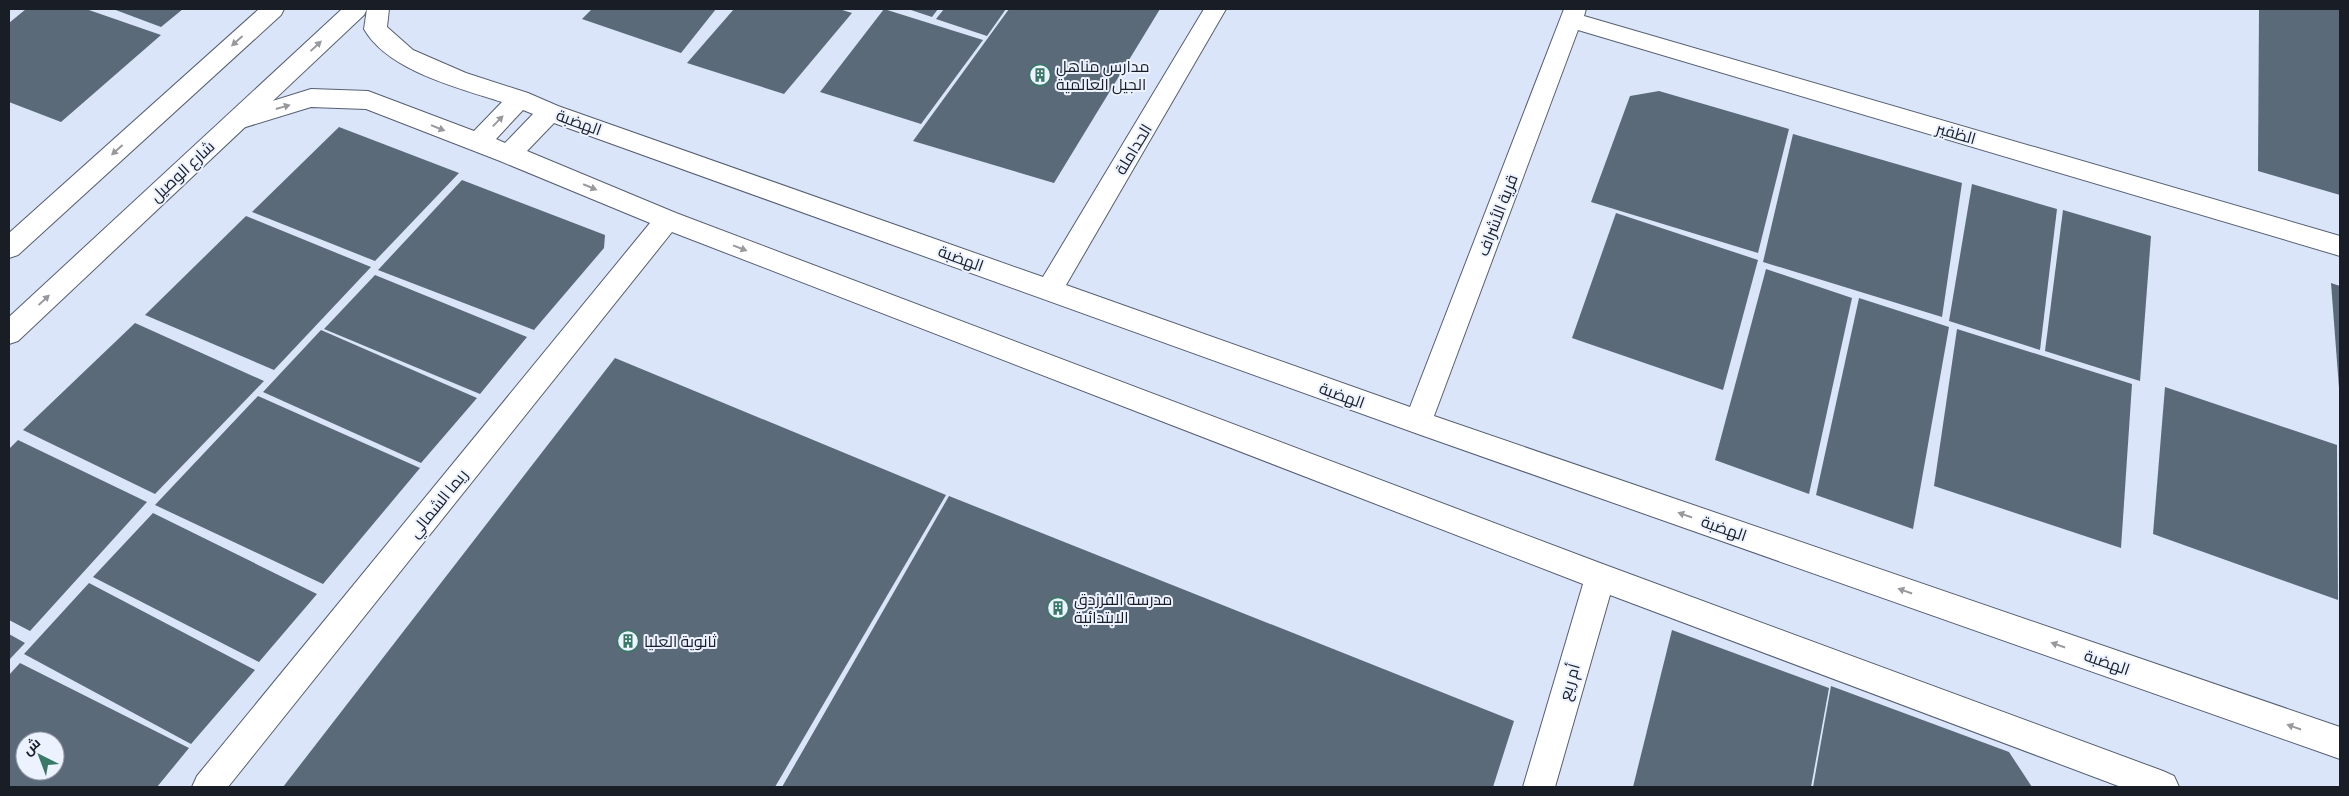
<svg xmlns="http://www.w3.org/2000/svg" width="2349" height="796" font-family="Manrope,Cairo,sans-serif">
<rect width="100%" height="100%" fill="#dae5fa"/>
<g fill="#5a6a79" fill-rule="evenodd">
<path d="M26 9H86L161 35 61 122 9 102V23Z"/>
<path d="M113 9H183L161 27Z"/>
<path d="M592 9H716L681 53 582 19Z"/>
<path d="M734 9H839L852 13 784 94 687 63Z"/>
<path d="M884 9 983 40 921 124 820 92Z"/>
<path d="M908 9H938L932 17Z"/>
<path d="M944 9H1006L987 36 936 19Z"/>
<path d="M1009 9H1160L1054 183 913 141Z"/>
<path d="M2259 9H2340V195L2258 171Z"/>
<path d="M1659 91 1789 129 1758 253 1591 202 1630 96Z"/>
<path d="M339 127 459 173 375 261 252 212Z"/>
<path d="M1793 134 1962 183 1942 317 1763 262Z"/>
<path d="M462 180 605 235 604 248 534 330 378 270Z"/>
<path d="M1972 184 2057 209 2040 350 1949 321Z"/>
<path d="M2063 210 2151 236 2140 381 2045 351Z"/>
<path d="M1616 213 1758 260 1723 390 1572 338Z"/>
<path d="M246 216 371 267 274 370 145 315Z"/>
<path d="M1766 269 1852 298 1809 494 1715 460Z"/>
<path d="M375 275 527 337 480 394 324 329Z"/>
<path d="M2331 283 2340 286V388H2339Z"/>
<path d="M1859 298 1949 327 1913 529 1816 495Z"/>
<path d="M135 323 264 381 155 494 23 430Z"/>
<path d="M1957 329 2132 384 2121 548 1934 486Z"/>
<path d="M321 330 477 398 421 463 263 392Z"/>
<path d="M615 358 946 495 775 787H283Z"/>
<path d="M2165 387 2337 445 2338 600 2153 534Z"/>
<path d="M258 396 420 468 323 584 155 505Z"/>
<path d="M18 440 147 502 30 631 9 620V449Z"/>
<path d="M949 496 1514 721 1493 787H782Z"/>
<path d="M153 513 317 594 259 662 93 577Z"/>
<path d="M89 583 255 670 191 744 24 654Z"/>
<path d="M1672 630 1829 688 1811 787H1633Z"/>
<path d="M9 634 25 643 9 660Z"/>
<path d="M20 663 189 748 157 787H9V675ZM25 741H55V771H25Z"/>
<path d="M1831 686 2009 752 2032 787H1813Z"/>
</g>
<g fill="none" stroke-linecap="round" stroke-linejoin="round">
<g stroke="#565f71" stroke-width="2">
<path id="minor" d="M367 9H389L387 27 413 50 466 73 528 93 558 106 1043 277 1204 9H1226L1066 285 1410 407 1564 9H1586L1584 16 2340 236V256L1578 30 1434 416 2340 727V759L1418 434 554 123 527 151 676 213 1600 563 2163 771 2174 776 2179 787H2121L1610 595 1555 787H1523L1583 584 672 232 228 787H192L197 776 650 223 500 161 366 109 311 107 236 130 228 127 224 121 228 115 311 89 368 91 474 131 502 102C459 88 388 71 364 29ZM523 110 533 114 505 143 496 139Z"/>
</g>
<g stroke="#565f71" stroke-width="2">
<g id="tertiary">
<path d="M259 9H284L281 15 18 255 9 258V233Z"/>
<path d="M342 9H367L364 15 18 341 9 344V317Z"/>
</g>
</g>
<use href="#minor" fill="#fff" fill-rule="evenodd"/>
<use href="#tertiary" fill="#fff" fill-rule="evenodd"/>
</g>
<defs><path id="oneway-solid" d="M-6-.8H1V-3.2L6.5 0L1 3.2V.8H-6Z" transform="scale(1.25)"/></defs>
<g fill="#98999d">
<use href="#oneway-solid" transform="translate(237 41) rotate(138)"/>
<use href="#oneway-solid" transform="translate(316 46) rotate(-43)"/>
<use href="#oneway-solid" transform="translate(283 107) rotate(-16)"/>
<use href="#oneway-solid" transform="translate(498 121) rotate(-46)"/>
<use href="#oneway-solid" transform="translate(438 128) rotate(22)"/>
<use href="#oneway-solid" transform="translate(117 150) rotate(138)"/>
<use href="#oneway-solid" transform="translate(590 187) rotate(23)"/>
<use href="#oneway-solid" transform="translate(740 248) rotate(21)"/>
<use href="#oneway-solid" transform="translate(44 300) rotate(-43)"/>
<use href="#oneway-solid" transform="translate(1685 515) rotate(-161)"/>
<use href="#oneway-solid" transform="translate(1905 591) rotate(-161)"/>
<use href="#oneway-solid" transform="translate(2058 645) rotate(-161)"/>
<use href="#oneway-solid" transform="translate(2294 727) rotate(-161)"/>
</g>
<defs>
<g id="building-ring" transform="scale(1.125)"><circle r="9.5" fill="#ecf2ff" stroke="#3a7966" stroke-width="1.5"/><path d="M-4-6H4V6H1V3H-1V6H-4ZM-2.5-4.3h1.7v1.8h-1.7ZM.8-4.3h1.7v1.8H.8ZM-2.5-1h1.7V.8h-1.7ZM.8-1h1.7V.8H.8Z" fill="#3a7966"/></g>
</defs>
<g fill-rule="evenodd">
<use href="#building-ring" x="1040" y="75"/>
<use href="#building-ring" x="1058" y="608"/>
<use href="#building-ring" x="628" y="641"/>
</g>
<g text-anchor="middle" stroke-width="4" stroke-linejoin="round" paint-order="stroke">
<g font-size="16" fill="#191d25" stroke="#ecf2ff" text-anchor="start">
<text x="1056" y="72">مدارس مناهل<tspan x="1056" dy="18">الجيل العالمية</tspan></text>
<text x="1074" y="605">مدرسة الفرزدق<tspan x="1074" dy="18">الابتدائية</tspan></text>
<text x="644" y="647">ثانوية العليا</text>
</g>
<g font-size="16" fill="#191d25" stroke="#ecf2ff">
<text transform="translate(579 122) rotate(20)" y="6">الهضبة</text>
<text transform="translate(1956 133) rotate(16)" y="6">الظفير</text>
<text transform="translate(1133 149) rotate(-59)" y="6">الحداملة</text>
<text transform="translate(182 171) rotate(-43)" y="6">شارع الوصيل</text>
<text transform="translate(1497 215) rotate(-69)" y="6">قرية الأشراف</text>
<text transform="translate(961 258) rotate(20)" y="6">الهضبة</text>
<text transform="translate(1342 395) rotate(20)" y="6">الهضبة</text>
<text transform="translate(438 503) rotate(-51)" y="6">ريما الشمالي</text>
<text transform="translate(1724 528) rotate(19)" y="6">الهضبة</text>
<text transform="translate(2107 662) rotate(19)" y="6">الهضبة</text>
<text transform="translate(1569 682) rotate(-74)" y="6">أم ريع</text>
</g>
</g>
<rect width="2349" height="796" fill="none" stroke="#191d25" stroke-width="20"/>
<g transform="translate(40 756) rotate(318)"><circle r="24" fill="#ecf2ff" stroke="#989da8"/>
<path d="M0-4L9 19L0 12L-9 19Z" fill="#3a7966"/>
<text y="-8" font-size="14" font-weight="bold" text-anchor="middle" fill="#191d25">ش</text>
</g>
</svg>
